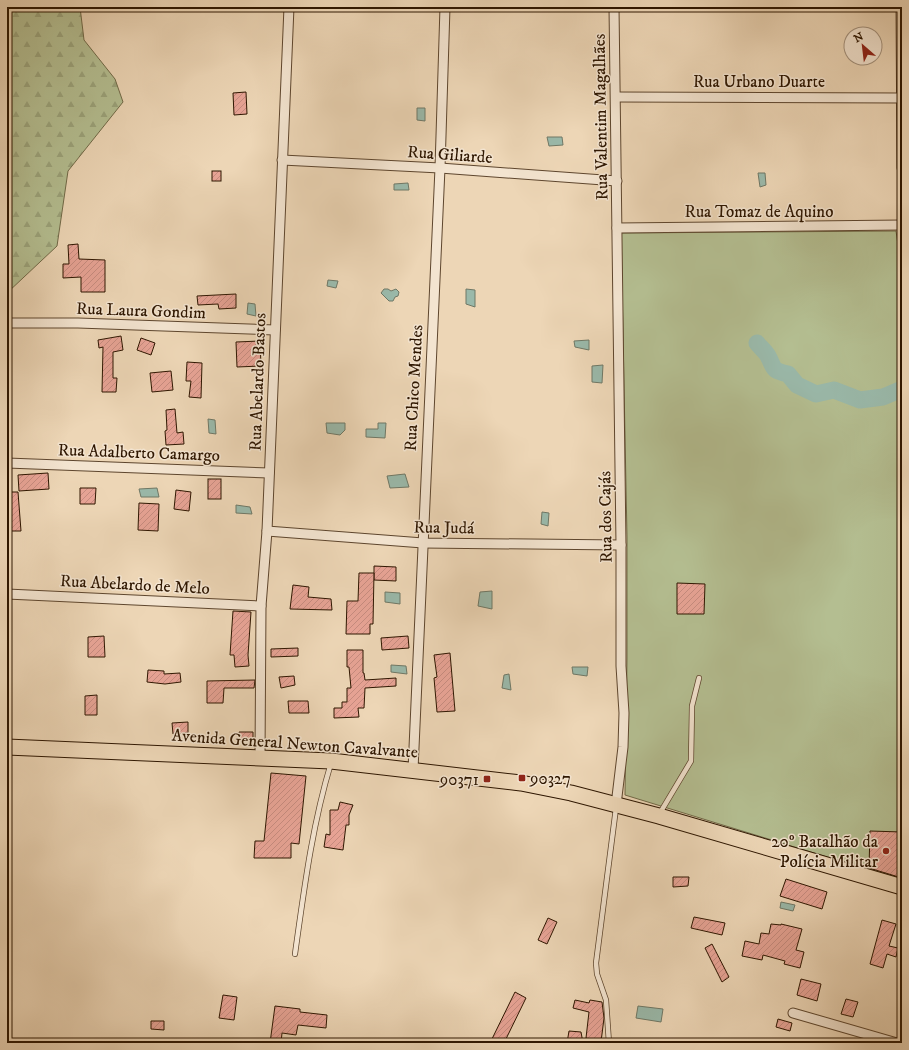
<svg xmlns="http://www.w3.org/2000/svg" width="909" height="1050" font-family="'IM FELL DW Pica',serif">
<defs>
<pattern id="forest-firs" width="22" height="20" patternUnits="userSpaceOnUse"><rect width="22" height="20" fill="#b4be91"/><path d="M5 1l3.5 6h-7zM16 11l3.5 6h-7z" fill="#9ba37b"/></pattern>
<pattern id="building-hatch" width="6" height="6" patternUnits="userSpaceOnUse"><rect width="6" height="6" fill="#e8a496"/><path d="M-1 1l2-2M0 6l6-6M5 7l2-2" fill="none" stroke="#c78c80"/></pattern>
</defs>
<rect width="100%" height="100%" fill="#edd6b6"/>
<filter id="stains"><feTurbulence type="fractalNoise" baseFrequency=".005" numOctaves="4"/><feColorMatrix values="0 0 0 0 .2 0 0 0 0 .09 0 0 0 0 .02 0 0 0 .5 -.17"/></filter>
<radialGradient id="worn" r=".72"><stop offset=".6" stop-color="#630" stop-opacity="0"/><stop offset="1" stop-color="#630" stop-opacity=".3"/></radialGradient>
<path fill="url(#forest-firs)" stroke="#716a48" d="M7 7H80L84 40 115 79 123 102 68 171 57 246 7 293Z"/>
<path fill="#b4be91" stroke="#716a48" d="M896 231 902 272V880L625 795 627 658V537L621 233Z"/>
<g fill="#9ab9aa" stroke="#6f7866">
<path d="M417 108H425V121L417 120Z"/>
<path d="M547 137H562L563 145 549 146Z"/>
<path d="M758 173H765L766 185 760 187Z"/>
<path d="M408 183 409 190H394V184Z"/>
<path d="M328 280 338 281 336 288 327 286Z"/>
<path d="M384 289H388L391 291 396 289 399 292 398 296 395 297 393 301H389L381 293Z"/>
<path d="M466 289 475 290V307L466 304Z"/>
<path d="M248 303 255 304 256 316 247 314Z"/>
<path d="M589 340V350L575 347 574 341Z"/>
<path d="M603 365 602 383 592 382V366Z"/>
<path d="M208 419 215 420 216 434 209 433Z"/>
<path d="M326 423H345V430L340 435 327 433Z"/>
<path d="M378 423H386L385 438 366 437V429H378Z"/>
<path d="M405 474 409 487 390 488 387 476Z"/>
<path d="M157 488 159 497H141L139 489Z"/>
<path d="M236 505 250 507 252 514 236 513Z"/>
<path d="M542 512 549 513 548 526 541 524Z"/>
<path d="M492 591V609L478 606 480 592Z"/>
<path d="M385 592 400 593V604L385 602Z"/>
<path d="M391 665 406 666 407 674 391 672Z"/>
<path d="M572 667H588L587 676 573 674Z"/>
<path d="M509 674 511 690 502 688 504 675Z"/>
<path d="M781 902 795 905 793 911 780 908Z"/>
<path d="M638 1006 663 1009 661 1022 636 1018Z"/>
</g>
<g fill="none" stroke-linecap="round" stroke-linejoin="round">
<path stroke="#9ab9aa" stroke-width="17" d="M757 343C760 347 765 351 768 356 775 369 771 370 788 374L797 385 816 394 834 390 860 400 883 397 902 389"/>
</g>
<g fill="url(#building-hatch)" stroke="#2e1600">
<path d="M246 92 247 114 234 115 233 93Z"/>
<rect x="212" y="171" width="9" height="10"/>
<path d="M78 244 79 259 105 260V292H81V277L63 278V264H69L68 245Z"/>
<path d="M236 294V308L219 309 218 304 198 305 197 296Z"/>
<path d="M121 336 123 350 113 352V378H117L116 392H102L103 347 99 348 98 340Z"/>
<path d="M141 338 155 343 151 355 137 350Z"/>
<path d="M260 341 261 366 237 367 236 342Z"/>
<path d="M187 362 202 363 201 398 189 397 191 381H186Z"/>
<path d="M171 371 173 390 152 392 150 373Z"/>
<path d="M175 409 177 433 183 432 184 444 166 445 165 431 167 430 166 410Z"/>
<path d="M48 473 49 489 19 491 18 475Z"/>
<rect x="208" y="479" width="13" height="20"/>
<path d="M80 488H96L95 504H80Z"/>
<path d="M176 490 191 492 189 511 174 509Z"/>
<path d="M7 492H18L21 531H10L8 522H7Z"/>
<path d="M139 503 159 504 158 531 138 530Z"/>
<path d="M374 566 396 567V581L374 580Z"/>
<path d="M359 573H374L373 624H370V634H346L347 601H358Z"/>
<path d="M677 583 705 584 704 614H677Z"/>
<path d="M293 585 309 587 308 597 331 599 332 610 290 609Z"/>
<path d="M233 611 251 612 248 655 249 666 235 667 234 655H230Z"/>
<path d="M104 636 105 657H88V637Z"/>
<path d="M408 636 409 648 382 650 381 638Z"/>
<path d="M298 648V656L271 657V649Z"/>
<path d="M347 650H363V673H364L365 680 396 678V686L365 688 364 708H358L359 717 334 718V708H342V702H347V688H351L349 667H347Z"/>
<path d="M450 653 455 711 437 712 434 678 437 677 434 655Z"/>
<path d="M148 670 164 671V674L180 673 181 682 165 684 147 682Z"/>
<path d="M294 676 295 685 281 688 279 677Z"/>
<path d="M255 680 254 688H224L223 703H207V681Z"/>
<path d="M97 695V715H85V696Z"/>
<path d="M288 701H308L309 713H289Z"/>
<path d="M188 722V733L173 734 172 723Z"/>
<path d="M239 732H253V741L238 740Z"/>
<path d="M271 773 306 776 299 844 291 843V858H254L255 841H264Z"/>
<path d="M340 802 353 805 349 815V825H346L343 850 324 847 326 834 330 835V810H338Z"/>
<path d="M870 831 902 832V878L869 868Z"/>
<path d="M673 877H689L688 886 673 887Z"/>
<path d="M786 879 827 892 822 909 780 896Z"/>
<path d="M694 917 725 923 722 935 691 928Z"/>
<path d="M548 918 557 922 547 944 538 940Z"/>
<path d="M882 920 896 924 889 946 898 948 896 957 887 954 883 968 870 964Z"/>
<path d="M771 924 781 925V924L802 929 796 950 804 952 800 968 784 964 785 961 763 955 762 960 742 956 745 941 759 944 761 933 769 934Z"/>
<path d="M712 944 729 977 722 982 705 948Z"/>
<path d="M801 979 821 984 817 1001 797 995Z"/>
<path d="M515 992 526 998 504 1043H490Z"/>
<path d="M223 995 237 997 234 1020 219 1018Z"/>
<path d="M846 999 858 1002 853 1017 841 1014Z"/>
<path d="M575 1000 589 1003 590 1000 602 1002 604 1018 601 1042 586 1038 589 1012 573 1008Z"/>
<path d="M275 1006 300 1009V1012L327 1015 326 1028 298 1025 296 1035 282 1033 281 1043H270Z"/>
<path d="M778 1019 792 1023 790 1031 776 1027Z"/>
<path d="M151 1021H164V1030L151 1029Z"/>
<path d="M569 1031 581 1032 583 1043H567Z"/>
</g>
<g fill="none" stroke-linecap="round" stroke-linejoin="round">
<g stroke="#5e462e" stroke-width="6">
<g id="lane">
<path d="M660 813 691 761 692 706 699 678"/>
<path d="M295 954C304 890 312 826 331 763"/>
<path d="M609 1043 606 1000 597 974 596 963 616 808"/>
</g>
</g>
<g stroke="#5e462e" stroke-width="11">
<g id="street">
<path d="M614 7 621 545V666L624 713 623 747 616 805"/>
<path d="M901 7 902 168"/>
<path d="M616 97 901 98"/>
<path d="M282 160 440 168 617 181"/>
<path d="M617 228 902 225"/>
<path d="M7 323H78L275 330"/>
<path d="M7 463 269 473"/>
<path d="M267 531 423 543 621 545"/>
<path d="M7 594 261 606"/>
<path d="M260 757 261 606 267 531 289 7"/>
<path d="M413 770 440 168 445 7"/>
<path d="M793 1013 897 1043"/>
</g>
</g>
<g stroke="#2e1600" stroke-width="17">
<path id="primary" d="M7 747 331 761 521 783 571 793 659 816 902 887"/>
</g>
<use href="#lane" stroke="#f3e4d0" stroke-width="4.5"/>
<use href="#street" stroke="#f3e4d0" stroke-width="9"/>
<use href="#primary" stroke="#edd6b6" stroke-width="15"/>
</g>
<g fill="#8f2418" stroke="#f3e4d0" stroke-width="1.5">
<rect x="518" y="774" width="8" height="8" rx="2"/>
<rect x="483" y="775" width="8" height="8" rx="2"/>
<circle cx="886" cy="851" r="4"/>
</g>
<g text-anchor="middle" stroke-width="3" stroke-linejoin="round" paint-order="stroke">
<g font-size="17" fill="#2e1600" stroke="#f3e4d0">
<text x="759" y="87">Rua Urbano Duarte</text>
<text transform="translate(600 117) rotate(-91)" y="6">Rua Valentim Magalhães</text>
<text transform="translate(450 154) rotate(4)" y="6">Rua Giliarde</text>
<text x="759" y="217">Rua Tomaz de Aquino</text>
<text transform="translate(141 310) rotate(2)" y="6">Rua Laura Gondim</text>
<text transform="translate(257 382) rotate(-88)" y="6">Rua Abelardo Bastos</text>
<text transform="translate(413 388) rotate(-87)" y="6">Rua Chico Mendes</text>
<text transform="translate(139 452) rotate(2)" y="6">Rua Adalberto Camargo</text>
<text transform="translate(605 517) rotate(-91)" y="6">Rua dos Cajás</text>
<text transform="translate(444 527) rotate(1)" y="6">Rua Judá</text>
<text transform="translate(135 584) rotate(3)" y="6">Rua Abelardo de Melo</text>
<text transform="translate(295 743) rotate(4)" y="6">Avenida General Newton Cavalvante</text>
</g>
<g font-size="17" fill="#2e1600" stroke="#f3e4d0" text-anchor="end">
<text x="530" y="784" text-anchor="start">90327</text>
<text x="479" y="785">90371</text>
<text x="878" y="847">20º Batalhão da<tspan x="878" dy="20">Polícia Militar</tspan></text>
</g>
</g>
<rect width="909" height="1050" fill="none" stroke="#edd6b6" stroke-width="24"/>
<rect x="8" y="8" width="893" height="1034" fill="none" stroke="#2e1600" stroke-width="2"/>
<rect x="12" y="12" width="885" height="1026" fill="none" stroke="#2e1600"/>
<g transform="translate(863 46) rotate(332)"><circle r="19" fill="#f3e4d0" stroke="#a4927d"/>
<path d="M0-3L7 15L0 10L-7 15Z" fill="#8f2418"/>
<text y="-6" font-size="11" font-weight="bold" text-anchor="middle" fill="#2e1600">N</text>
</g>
<rect width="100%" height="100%" filter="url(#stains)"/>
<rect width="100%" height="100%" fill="url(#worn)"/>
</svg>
